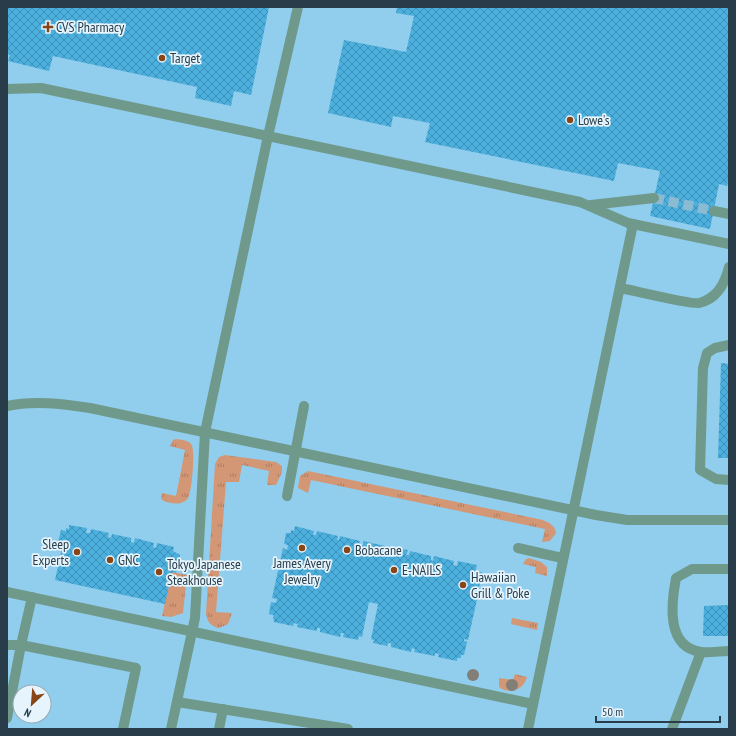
<svg xmlns="http://www.w3.org/2000/svg" width="736" height="736" font-family="'PT Sans Narrow',sans-serif">
<defs>
<pattern id="grass-tufts" width="24" height="20" patternUnits="userSpaceOnUse"><rect width="24" height="20" fill="#d39775"/><path d="M3 7l-1-3M5 7V3M7 7l1-3M15 17l-1-3M17 17v-4M19 17l1-3" fill="none" stroke="#ab7c62"/></pattern>
<pattern id="building-cross-hatch" width="8" height="8" patternUnits="userSpaceOnUse"><rect width="8" height="8" fill="#4cb0de"/><path d="M0 0l8 8M0 8l8-8" fill="none" stroke="#3f90b6"/></pattern>
</defs>
<rect width="100%" height="100%" fill="#a4d9f5"/>
<path fill="#91cdec" fill-rule="evenodd" d="M7 7H729V729H7ZM20 692H44V716H20Z"/>
<g fill="url(#grass-tufts)">
<path d="M176 439C182 440 190 440 192 446 195 453 192 492 188 498 184 504 177 504 171 503 167 502 163 502 161 498L162 493 176 496 185 450 170 446 173 440Z"/>
<path d="M225 455 276 462 282 466V472L276 485H267L269 471 242 465 239 482H226L216 612 232 613 228 624 219 628C210 626 208 622 206 614L215 464 219 457Z"/>
<path d="M308 471 543 520C550 523 555 526 556 533L550 541 542 542 545 529 311 480 308 493 298 488 300 476Z"/>
<path d="M529 558 541 562 547 567V576L535 573 536 567 523 564 526 559Z"/>
<path d="M172 572 187 575 183 613 171 617 162 616Z"/>
<path d="M512 618 538 623 537 630 511 624Z"/>
<path d="M515 674 527 677C524 690 509 695 499 687V678L513 680Z"/>
</g>
<g fill="url(#building-cross-hatch)">
<path d="M7 7H269L251 95 234 91 231 106 195 98 197 87 53 56 49 71 8 61 10 55 7 54Z"/>
<path d="M397 7H729V177L727 186 719 184 710 229 650 216 660 171 618 163 614 181 425 142 430 123 393 116 391 127 328 113 344 40 406 52 414 16 396 13Z"/>
<path d="M721 363 729 364V458H718Z"/>
<path d="M69 525 87 528 86 533H90L91 529 109 533 108 537 111 538 112 534 131 538V542L134 543 135 538 154 543 153 547 156 548 157 543 174 547 173 551 180 555 176 573 172 572 165 604 55 580 62 548 57 547 61 530 66 531V528L69 529Z"/>
<path d="M295 526 314 531 313 535H316L317 531 338 536 337 540H339L340 536 360 541 359 545H363V541L385 546 384 550H386L387 546 408 550 406 555H409L410 551 431 556V560L433 561 434 556 454 561 453 565 457 566 458 561 477 565 476 570 483 573 479 587 476 586 475 589 479 590 468 640 464 639V641L467 642 464 655H461V658H457V661L438 657 439 654 435 653V656L414 652 415 649 412 648 411 652 391 647V643H388L387 646 373 643 374 640 371 639 378 604 369 602 362 637 359 636 358 640 343 637 344 633H341L340 637 320 632V628H317V631L297 627 298 624 294 623 293 626 274 622 273 615 269 614 271 602 276 603 277 599 272 598 283 548 287 550 288 545 284 544 286 533H291V530L294 531Z"/>
<path d="M729 605V636H703L704 606Z"/>
</g>
<g fill="none" stroke-linecap="round" stroke-linejoin="round">
<path stroke="#8bbad3" stroke-width="10" stroke-dasharray="10 5" stroke-linecap="butt" d="M654 198 714 211"/>
<g stroke="#6f9a8b" stroke-width="10">
<path d="M7 89 41 88 580 202 628 223 729 244"/>
<path d="M591 205 654 198"/>
<path d="M714 211 729 214"/>
<path d="M620 288C632 290 692 305 699 303 716 299 725 284 729 267"/>
<path d="M729 345 715 348 707 353 703 368 700 470 716 479 729 480"/>
<path d="M7 406C34 400 63 404 90 408L596 515 627 520H729"/>
<path d="M287 496 304 406"/>
<path d="M518 548 562 558"/>
<path d="M729 569H692L676 578C671 604 666 647 701 652 710 653 720 651 729 651"/>
<path d="M7 592 533 704"/>
<path d="M7 645H21L32 597"/>
<path d="M177 702 348 729"/>
<path d="M7 718 21 645 136 668 123 729"/>
<path d="M171 729 195 618 205 432 268 136 298 7"/>
<path d="M219 729 223 709"/>
<path d="M528 729 633 224"/>
<path d="M672 729 701 652"/>
</g>
</g>
<g fill="#827e78">
<circle cx="473" cy="675" r="6"/>
<circle cx="512" cy="685" r="6"/>
</g>
<g fill="#884516" stroke="#e5f4fd" stroke-width="1.5">
<path d="M46 21h4v4h4v4h-4v4h-4v-4h-4v-4h4z"/>
<circle cx="162" cy="58" r="4"/>
<circle cx="570" cy="120" r="4"/>
<circle cx="302" cy="548" r="4"/>
<circle cx="347" cy="550" r="4"/>
<circle cx="77" cy="552" r="4"/>
<circle cx="110" cy="560" r="4"/>
<circle cx="394" cy="570" r="4"/>
<circle cx="159" cy="572" r="4"/>
<circle cx="463" cy="585" r="4"/>
</g>
<g text-anchor="middle" stroke-width="3.5" stroke-linejoin="round" paint-order="stroke">
<g font-size="14" fill="#283d49" stroke="#e5f4fd" text-anchor="start">
<text x="56" y="32">CVS Pharmacy</text>
<text x="170" y="63">Target</text>
<text x="578" y="125">Lowe's</text>
<text x="69" y="549" text-anchor="end">Sleep<tspan x="69" dy="16">Experts</tspan></text>
<text x="355" y="555">Bobacane</text>
<text x="118" y="565">GNC</text>
<text x="302" y="568" text-anchor="middle">James Avery<tspan x="302" dy="16">Jewelry</tspan></text>
<text x="167" y="569">Tokyo Japanese<tspan x="167" dy="16">Steakhouse</tspan></text>
<text x="402" y="575">E-NAILS</text>
<text x="471" y="582">Hawaiian<tspan x="471" dy="16">Grill &amp; Poke</tspan></text>
</g>
</g>
<rect width="736" height="736" fill="none" stroke="#283d49" stroke-width="16"/>
<g transform="translate(32 704) rotate(206)"><circle r="19" fill="#e5f4fd" stroke="#99abb5"/>
<path d="M0-3L7 15L0 10L-7 15Z" fill="#884516"/>
<text y="-6" font-size="11" font-weight="bold" text-anchor="middle" fill="#283d49">N</text>
</g>
<path d="M596 716v6h124v-6" fill="none" stroke="#283d49" stroke-width="2"/>
<text x="602" y="716" font-size="12" fill="#283d49" stroke="#e5f4fd" stroke-width="3" paint-order="stroke">50 m</text>
</svg>
